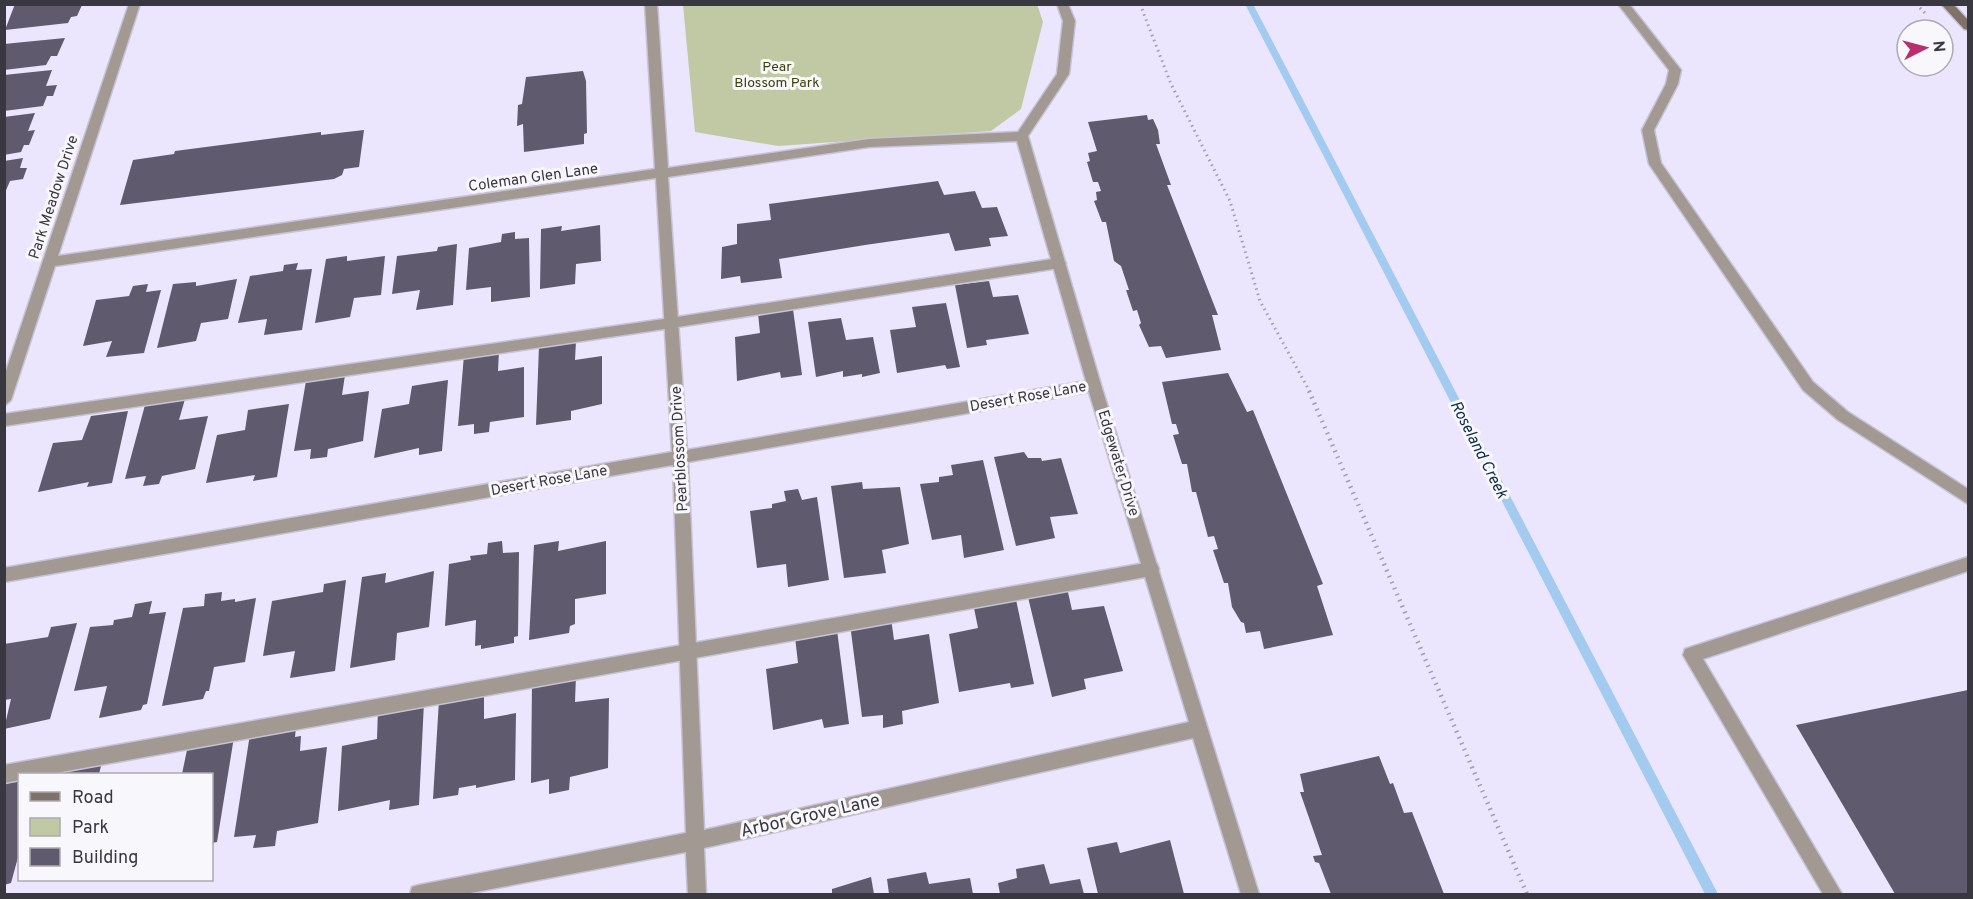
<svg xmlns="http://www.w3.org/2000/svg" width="1973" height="899" font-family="Overpass,sans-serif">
<rect width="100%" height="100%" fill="#ebe6fd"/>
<path fill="#c1c8a4" d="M1037 4 1043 22 1021 109 991 131 778 146 695 132 683 5Z"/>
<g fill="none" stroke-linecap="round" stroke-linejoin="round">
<path fill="#a2cbef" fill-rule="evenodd" d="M1245 4H1253L1718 894H1705Z"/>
</g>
<g fill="#5f5a6e">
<path d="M15 4 75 5H82L77 16 71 17 68 23 5 30Z"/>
<path d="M65 38 57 56H51L46 65 4 70V44Z"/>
<path d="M52 70 46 86 57 85 53 96H47L43 106 4 111V75Z"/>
<path d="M583 71 586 81 587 133 584 134V144L524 152 523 124 517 126 518 105 522 104 526 77Z"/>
<path d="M35 113 28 131 35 130 29 145H24L21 152 4 155V117Z"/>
<path d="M1147 115 1148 120 1153 119 1158 130 1160 144H1156L1171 185H1167L1218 315H1212L1221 350 1166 358 1161 346 1149 347 1139 325 1141 323 1137 310 1133 311 1126 290H1129L1121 266 1114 261 1106 222H1102L1094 201 1097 200 1096 192 1101 191 1098 182H1093L1087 162 1090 161 1088 153 1097 151 1088 122Z"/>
<path d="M364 130 359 167 344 169 342 175 334 179 120 205 133 160 174 154 175 151 321 132V135Z"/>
<path d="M23 158 20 168H27L23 179 10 181 4 195V161Z"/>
<path d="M938 181 944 195 975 191 982 208 997 207 1008 236 989 238 991 246 955 251 949 233 865 245 779 259 782 278 741 283 740 276 721 279 722 247 737 244V224L771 220 769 204Z"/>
<path d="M600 225 601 261 576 264 575 284 540 289 541 229 562 226 561 231Z"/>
<path d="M515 232V239L529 238 530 297 491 302V287L466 290 469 248 501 242 502 234Z"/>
<path d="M457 244 453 305 416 310 420 290 392 294 397 256 437 251 438 247Z"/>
<path d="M347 256V261L385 256 381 295 354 298 350 317 315 323 326 259Z"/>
<path d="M298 263 296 270 312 269 302 330 264 335 267 319 238 323 250 276 283 271 284 265Z"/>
<path d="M237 279 228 319 201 323 196 341 157 348 173 284 196 282V286Z"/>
<path d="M989 281 993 297 1018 295 1029 334 986 340 987 345 967 348 955 285Z"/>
<path d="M148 284 146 292 161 290 144 353 106 357 112 341 83 346 96 300 129 296 133 286Z"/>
<path d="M946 303 960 367 947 369 945 365 897 373 890 330 916 327 912 307Z"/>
<path d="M793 309 802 375 781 378 780 372 737 381 735 337 760 333 758 313Z"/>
<path d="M841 318 846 340 873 337 880 373 862 377V374L843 377V371L816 377 808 322Z"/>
<path d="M576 341 575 360 602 356V404L571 411V420L536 425 539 346Z"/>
<path d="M499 350 498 371 524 367V417L490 422 489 432 474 434V424L458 426 464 355Z"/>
<path d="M1228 373 1247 412 1253 410 1323 584 1317 586 1333 635 1264 649 1260 631 1246 633 1244 623 1241 622 1232 607 1228 583H1224L1213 550 1218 549 1214 536 1208 537 1196 492H1192L1187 464H1182L1173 435 1179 434 1176 424H1172L1162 382Z"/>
<path d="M345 375 342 395 369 391 363 441 328 449 327 457 310 459 311 449 294 451 306 381Z"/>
<path d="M448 380 442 451 419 455V448L374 458 382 409 409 404 412 386Z"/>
<path d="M185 399 179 420 208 416 195 469 162 476 159 484 143 486 146 476 125 479 145 405Z"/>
<path d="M289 404 277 477 253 481 255 475 206 483 217 435 245 430 248 410Z"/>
<path d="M128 411 112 483 87 487 89 482 38 492 53 443 82 440 91 416Z"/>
<path d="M1024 452 1028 458H1041L1042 461 1061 458 1078 514 1050 517 1055 538 1016 546 994 457Z"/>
<path d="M983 460 1004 550 964 558 961 535 932 540 920 484 939 482V477L953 475 951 465Z"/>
<path d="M862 482 863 489 900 487 909 544 882 550 886 573 844 578 831 486Z"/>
<path d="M798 489 802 500 817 497 829 580 788 587 786 564 757 568 750 511 772 508V504L786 501 784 491Z"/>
<path d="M502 541 503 553 519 552 518 636 514 637V643L481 649V645L475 646 476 620 445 626 449 564 471 560 470 556 487 554 488 543Z"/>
<path d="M559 541 558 551 606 541V594L575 599V624L570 626 569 633 529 640 534 545Z"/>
<path d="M434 571 429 627 397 633 395 660 350 668 362 577 386 573 385 583Z"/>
<path d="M346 580 335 671 290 678 295 651 263 656 272 601 323 592 324 584Z"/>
<path d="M1067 588 1072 610 1104 606 1123 671 1084 679 1086 689 1052 697 1027 593Z"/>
<path d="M222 592 221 601 235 599V602L256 598 245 662 214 667 209 691H206L203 699 162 706 183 608 204 606 205 594Z"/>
<path d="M1015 595 1034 684 1011 688 1010 683 959 692 949 634 978 628 973 603Z"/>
<path d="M152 601 149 614 166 612 147 704 143 705 141 710 99 718 107 686 74 691 90 627 113 625 114 620 132 617 135 604Z"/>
<path d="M891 618 894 640 929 634 939 703 902 711 903 724 883 728V715L862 717 850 624Z"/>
<path d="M77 623 50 719 4 729 11 699 4 700V644L48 637 51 627Z"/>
<path d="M837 630 849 724 824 728 822 719 773 730 766 669 798 663 795 637Z"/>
<path d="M576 675 575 702 609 698 608 768 570 777 569 790 549 794V779L531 783 532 682Z"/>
<path d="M1968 690V894H1895L1796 725Z"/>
<path d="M484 693V719L516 713 515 780 476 788V785L459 788 458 795 433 799 439 700Z"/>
<path d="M424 702 419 805 389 810 390 800 338 811 342 746 377 739 378 709Z"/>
<path d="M296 727 295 737 301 736 300 751 327 747 318 823 277 831 275 846 253 848 256 835 234 837 250 734Z"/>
<path d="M234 737 217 842 212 843V774H182L188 745Z"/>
<path d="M1379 756 1390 784 1393 783 1404 813 1412 812 1444 894H1331L1319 863 1315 862 1313 856 1322 855 1300 792H1304L1300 774Z"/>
<path d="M102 762 99 774H53L55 770Z"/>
<path d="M20 779V850L11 883 4 885V781Z"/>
<path d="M1170 840 1184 894H1098L1087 848 1117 842 1120 853Z"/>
<path d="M1044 864 1050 884 1080 879 1084 894H1000L998 883 1017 878 1016 869Z"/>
<path d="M926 872 929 884 970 878 973 894H889L887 879Z"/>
<path d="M871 877 874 894H832V889Z"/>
</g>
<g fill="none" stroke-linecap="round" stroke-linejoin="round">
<g stroke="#c7c3d7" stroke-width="3">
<g id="lane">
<path d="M1618 4H1629L1681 70 1678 84 1654 130 1661 163 1813 382 1848 412 1968 489V504L1838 420 1803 390 1649 164 1642 130 1666 84 1669 70Z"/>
<path d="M1059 258 1066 263 1059 268 671 328 4 426V414L671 318Z"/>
<path d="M1968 557V571L1703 659 1842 894H1823L1683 655 1685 649 1691 647Z"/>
<path d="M1151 562 1157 564 1159 569 1157 574 1151 576 50 774H20V780L4 783V765Z"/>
</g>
</g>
<g stroke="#c7c3d7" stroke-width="3">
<path id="street" d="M129 4H140L58 256 655 169 645 4H657L668 168 869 139 1018 132 1057 74 1063 21 1057 4H1068L1075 21 1069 74 1028 136 1101 385 1259 894H1241L1193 738 704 848 706 894H688L686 852 465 894H410L412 887 419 885 686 833 673 465 4 582V568L672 452 656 178 55 266 11 400 4 406V377ZM1017 141 1086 381 687 450 668 177 869 147ZM1089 392 1189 722 704 830 688 462Z"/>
</g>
<g stroke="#c7c3d7" stroke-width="3">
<path id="secondary" d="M1941 4H1953L1968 20V30L1964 29Z"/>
</g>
<g stroke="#a29eb0" stroke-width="3" stroke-dasharray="1.5 4" stroke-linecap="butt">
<path d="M1140 4 1171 84 1230 201 1260 301 1310 392"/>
<path d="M1916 4 1925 13"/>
</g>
<path stroke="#a29eb0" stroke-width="4.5" stroke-dasharray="1.5 5" stroke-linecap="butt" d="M1309 391 1527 894"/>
<use href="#lane" fill="#a29993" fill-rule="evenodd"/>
<use href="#street" fill="#a29993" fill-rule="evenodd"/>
<use href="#secondary" fill="#7f7269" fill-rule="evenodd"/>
</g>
<g text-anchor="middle" stroke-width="6" stroke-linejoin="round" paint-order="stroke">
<g font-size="14" fill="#3c430a" stroke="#f8f7fb">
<text x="777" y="71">Pear<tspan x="777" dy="16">Blossom Park</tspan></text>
</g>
<g font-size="15" fill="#393740" stroke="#f8f7fb">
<text transform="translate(533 177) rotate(-8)" y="5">Coleman Glen Lane</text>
<text transform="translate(53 197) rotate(-72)" y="5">Park Meadow Drive</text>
<text transform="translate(1028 396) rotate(-10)" y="5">Desert Rose Lane</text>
<text transform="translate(679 449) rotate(-93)" y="5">Pearblossom Drive</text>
<text transform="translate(1119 463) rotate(73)" y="5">Edgewater Drive</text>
<text transform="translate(549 480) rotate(-10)" y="5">Desert Rose Lane</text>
</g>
<g font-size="16" font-style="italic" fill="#0c2c44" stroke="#f8f7fb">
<text transform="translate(1480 449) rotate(63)" y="6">Roseland Creek</text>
</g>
<g font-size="18" fill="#393740" stroke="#f8f7fb">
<text transform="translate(810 815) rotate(-13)" y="6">Arbor Grove Lane</text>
</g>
</g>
<rect width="1973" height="899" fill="none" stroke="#393740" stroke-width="12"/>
<rect x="18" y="773" width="195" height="108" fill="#f8f7fb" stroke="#acaab0" stroke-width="1.5"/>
<rect x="30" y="792" width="30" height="9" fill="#7f7269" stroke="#acaab0" stroke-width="1.5"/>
<text x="72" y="803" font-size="18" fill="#393740">Road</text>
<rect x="30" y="818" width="30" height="18" fill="#c1c8a4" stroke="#acaab0" stroke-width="1.5"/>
<text x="72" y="833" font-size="18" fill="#393740">Park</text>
<rect x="30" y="848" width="30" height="18" fill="#5f5a6e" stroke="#acaab0" stroke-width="1.5"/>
<text x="72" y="863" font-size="18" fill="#393740">Building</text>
<g transform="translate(1925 48) rotate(84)"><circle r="28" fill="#f8f7fb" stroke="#acaab0" stroke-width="1.5"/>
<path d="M0-4.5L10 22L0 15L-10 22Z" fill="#b92f6c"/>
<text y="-9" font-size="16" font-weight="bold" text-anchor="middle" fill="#393740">N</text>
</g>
</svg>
